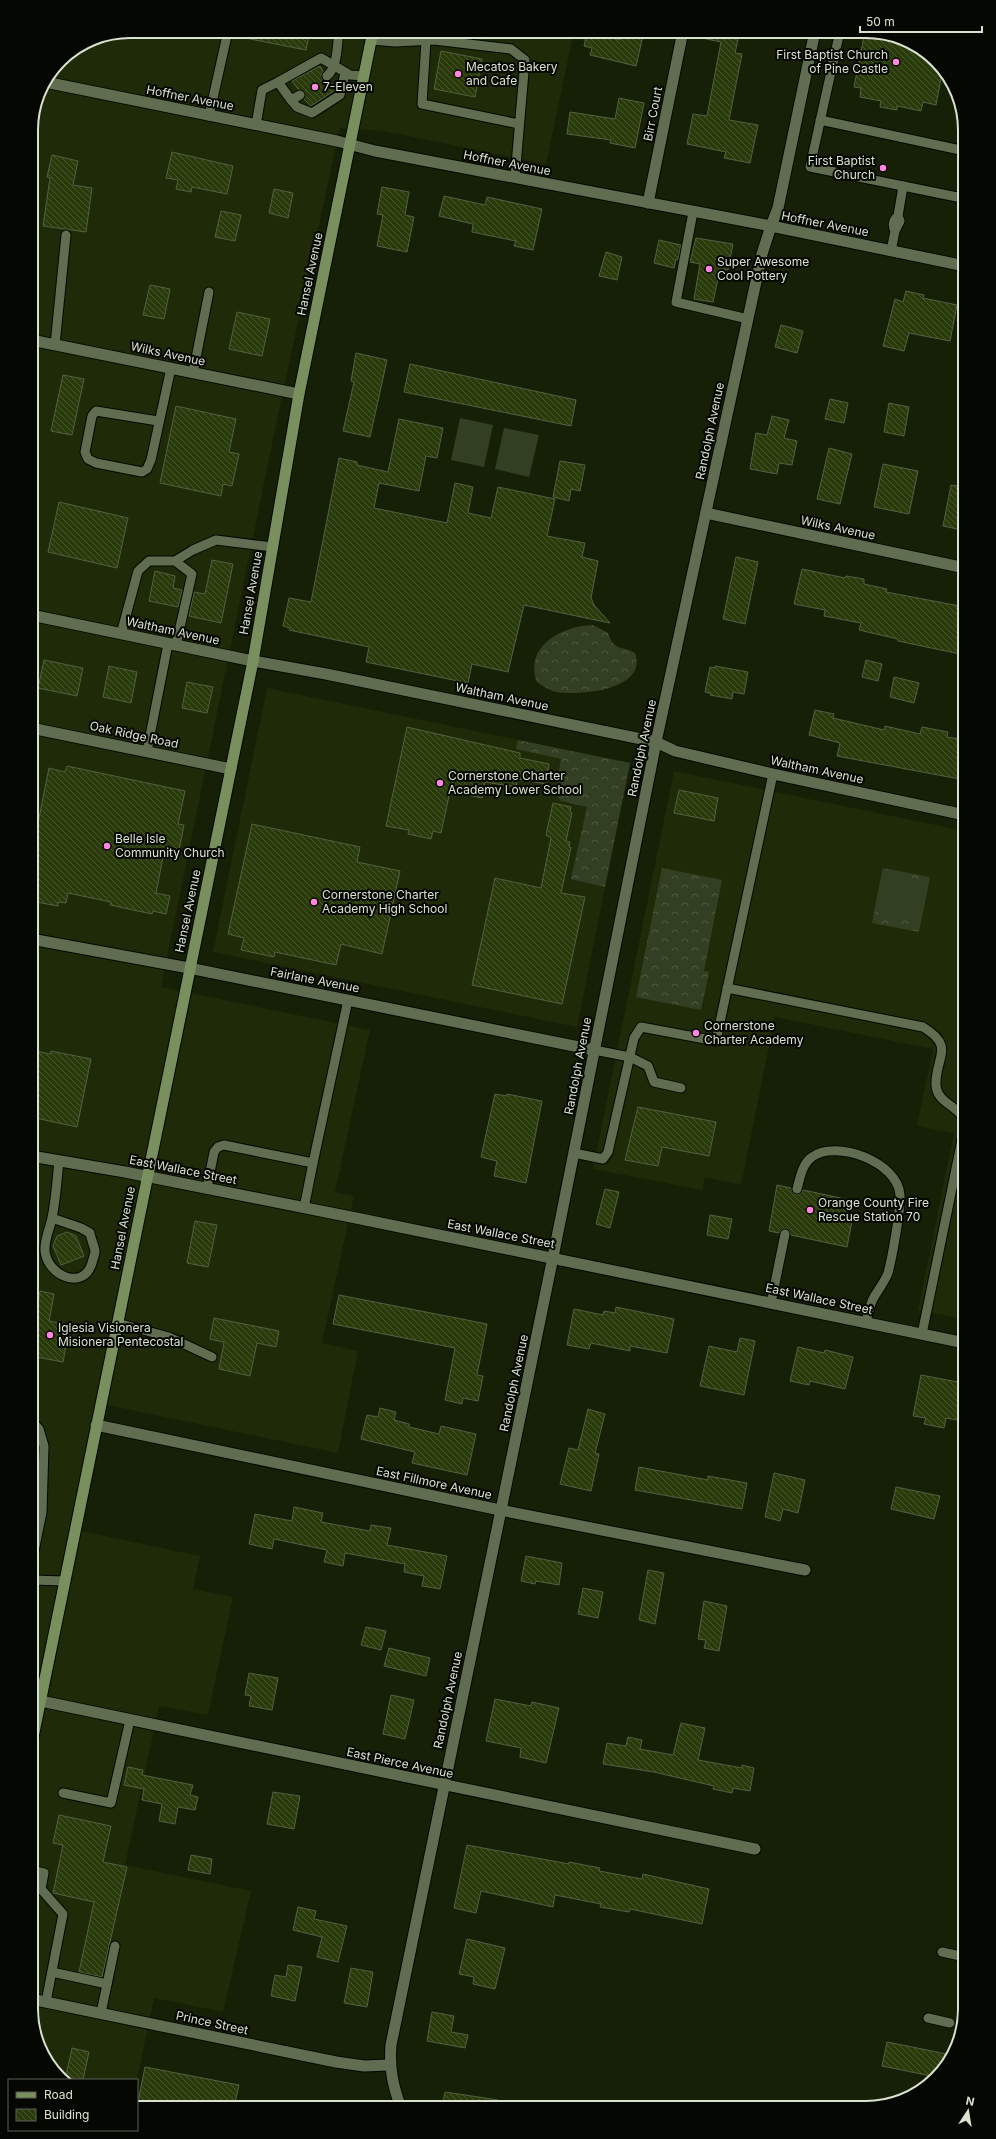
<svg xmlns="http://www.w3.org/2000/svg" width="996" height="2139" font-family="Inter,sans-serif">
<defs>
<pattern id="forest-crowns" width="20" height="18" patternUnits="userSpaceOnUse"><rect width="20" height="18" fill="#333f22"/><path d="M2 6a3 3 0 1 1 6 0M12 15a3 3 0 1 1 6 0" fill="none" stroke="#505a41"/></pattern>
<pattern id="building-back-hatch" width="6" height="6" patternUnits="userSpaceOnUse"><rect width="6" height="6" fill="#2a3b0b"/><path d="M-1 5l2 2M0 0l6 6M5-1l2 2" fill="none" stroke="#48572e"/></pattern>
</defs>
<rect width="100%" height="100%" fill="#162006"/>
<g fill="#1e2a08">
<path d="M130 31H574L546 164 384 131 340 128 278 415 161 987 370 1030 335 1192 354 1196 322 1343 358 1351 338 1453 102 1404 76 1530 200 1556 193 1589 233 1597 208 1715 159 1706 125 1865 251 1891 223 2012 154 1998 137 2080H64L36 2041 31 2009V124L39 92 60 60 92 38Z"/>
<path d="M267 688 630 763 577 1027 213 952Z"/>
<path d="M674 771 965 831V1319L918 1310 954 1133 917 1126 933 1049 775 1017 741 1185 705 1177 702 1190 593 1169Z"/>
</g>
<g fill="url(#forest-crowns)">
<path d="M593 625 608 633C614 652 622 645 635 653 648 690 580 696 556 692 549 690 543 686 537 682 524 646 562 626 593 625Z"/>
<path d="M518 740 630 763 605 887 571 879 587 807 561 801 555 793 561 759 516 749Z"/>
<path d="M662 868 722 880 704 971 709 972 701 1010 636 997Z"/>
<path d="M883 868 930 877 919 932 872 923Z"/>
</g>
<g fill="#333f22">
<path d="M460 418 493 425 484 467 451 460Z"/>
<path d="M504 428 539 435 529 477 495 469Z"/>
<path d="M882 872 929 882 921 922 874 912Z"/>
<path d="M965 1061V1114L956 1105Z"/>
</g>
<g fill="url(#building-back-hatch)" stroke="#536043">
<path d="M241 31H310L306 50 240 37Z"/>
<path d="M622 31 643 36 636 66 590 55 592 48 584 46 587 32 620 40Z"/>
<path d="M697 31H740L735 53 742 54 729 120 758 125 750 163 724 158 726 152 687 144 693 114 707 116 721 42 697 37Z"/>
<path d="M865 31H873L926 51 942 73 936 105 923 102 921 111 897 106V110L880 107 881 101 860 97 861 88 854 87Z"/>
<path d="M441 51 482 59 475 97 434 89Z"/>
<path d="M320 66 323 71 321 75 323 80 330 81 335 90 311 106 304 99 305 92 298 89 292 81Z"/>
<path d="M619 98 644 103 635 148 610 143 611 140 567 134 570 112 615 119Z"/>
<path d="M172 152 233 166 227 194 192 187 191 192 176 189 178 180 166 178Z"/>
<path d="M52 155 78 161 73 185 92 188 86 232 43 226 50 178 47 177Z"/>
<path d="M382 187 409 192 405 215 414 217 407 252 377 246 383 215 377 214Z"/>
<path d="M274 189 293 193 288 218 269 213Z"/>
<path d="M444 196 485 205 487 197 542 209 533 250 514 246 516 241 472 232 473 224 439 216Z"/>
<path d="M221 211 241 215 235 241 215 237Z"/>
<path d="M696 238 733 244 728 270 720 269 713 302 694 299 700 264 690 262Z"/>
<path d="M659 240 681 245 678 260 676 259 674 268 654 263Z"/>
<path d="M606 252 622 257 617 280 599 276Z"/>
<path d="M150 285 170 289 164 319 143 315Z"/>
<path d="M906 291 924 295 923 298 957 305 950 341 909 333 904 351 883 346 895 299 903 302Z"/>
<path d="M237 312 270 319 262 356 229 349Z"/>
<path d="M781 325 803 331 797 353 775 347Z"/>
<path d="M356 353 387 360 370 437 343 431 354 382 351 381Z"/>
<path d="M410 364 576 400 571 426 404 392Z"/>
<path d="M63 375 84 379 72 435 51 431Z"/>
<path d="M830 399 848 403 844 423 825 419Z"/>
<path d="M889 403 909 407 904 436 884 432Z"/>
<path d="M176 406 236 419 229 452 239 454 232 486 223 484 221 496 160 483Z"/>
<path d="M772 416 789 420 784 438 797 441 792 465 779 463 777 474 750 469 756 433 767 435Z"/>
<path d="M399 419 443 428 437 458 426 456 419 491 379 483 374 508 447 523 455 483 473 487 468 513 491 518 498 487 555 499 547 536 585 543 582 557 598 561 591 598 594 605 610 623 524 605 508 672 472 664 468 683 366 662 369 647 289 630 290 628 283 626 289 598 311 602 339 458 357 462V465L388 472Z"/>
<path d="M829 448 852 454 840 504 817 499Z"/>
<path d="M560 461 585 465 580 491 571 489 569 501 553 497Z"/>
<path d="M883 464 918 471 909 514 874 507Z"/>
<path d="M951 485 965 487V515L962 530 943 526Z"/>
<path d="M59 502 128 518 117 568 48 552Z"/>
<path d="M736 557 758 562 745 624 723 619Z"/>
<path d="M212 560 233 564 221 623 189 616 194 592 205 594Z"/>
<path d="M802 569 845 578 846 576 864 579V584L887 589 886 592 965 607V655L898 641V639L859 630 861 623 824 616 825 610 794 604Z"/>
<path d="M155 571 175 576 173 588 182 590 178 607 149 601Z"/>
<path d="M44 660 83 668 77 696 38 688Z"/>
<path d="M866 660 882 664 878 681 862 677Z"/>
<path d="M109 666 137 672 131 703 103 697Z"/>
<path d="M715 666 748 672 744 694 733 692 732 699 710 695V693L705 692 710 667 715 668Z"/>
<path d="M894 677 919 683 914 703 890 697Z"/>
<path d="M187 682 213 687 207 713 182 708Z"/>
<path d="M815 710 834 714 833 718 884 730 885 726 920 734 922 727 948 732 947 737 965 740V780L837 756 840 743 809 735Z"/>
<path d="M407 727 520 753V758L549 764 546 784 517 779 516 787 485 782 482 798 450 791 441 833 433 831 431 839 408 834 409 830 386 826Z"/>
<path d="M67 766 185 791 178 824 184 825 177 860 163 857 156 893 170 896 166 914 153 911 152 914 110 905 111 902 68 893 66 903 58 902V906L31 901V858L49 768 65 772Z"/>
<path d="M679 790 718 798 714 821 674 813Z"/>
<path d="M553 803 571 807 570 812 572 813 566 841 570 842 569 847H571L561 893 585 897 562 1004 472 985 495 878 541 888 551 838 546 835Z"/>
<path d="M252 824 360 847 357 862 400 871 382 954 341 944 336 965 275 952 274 957 241 950 244 938 228 934Z"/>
<path d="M31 1050 50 1054 51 1051 91 1059 77 1127 31 1117Z"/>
<path d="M495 1094 507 1096V1094L542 1101 526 1183 494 1176 497 1161 481 1157Z"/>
<path d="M638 1107 716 1122 709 1156 662 1147 658 1166 625 1160Z"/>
<path d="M777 1185 791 1188 793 1193 796 1195 801 1193 803 1190 850 1200 846 1220 852 1221 847 1247 791 1235 789 1230 786 1228 781 1230 779 1233 769 1231Z"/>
<path d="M605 1189 619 1192 610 1228 596 1224Z"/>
<path d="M710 1215 732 1219 728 1239 707 1235Z"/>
<path d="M195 1221 217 1225 208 1267 187 1263Z"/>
<path d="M67 1232 76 1236 84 1256 61 1265 53 1246 57 1236Z"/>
<path d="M40 1291 54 1294 49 1321 70 1325 63 1362 31 1356V1344Z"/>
<path d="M339 1295 487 1324 477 1375 483 1376 478 1401 463 1398 462 1404 445 1400 455 1348 333 1324Z"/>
<path d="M616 1307 674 1319 667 1353 630 1346V1351L591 1343 589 1349 567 1345 574 1309 603 1315 604 1311 615 1313Z"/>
<path d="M214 1318 279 1331 276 1347 257 1343 250 1376 219 1369 224 1342 210 1339Z"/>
<path d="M740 1338 755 1341 744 1395 700 1386 709 1346 737 1352Z"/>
<path d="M798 1347 824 1353 825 1350 853 1357 845 1389 810 1381 809 1385 790 1381Z"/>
<path d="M921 1375 963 1383 957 1420 946 1418 944 1428 924 1424 926 1418 913 1416Z"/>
<path d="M380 1408 396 1412 394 1420 409 1424V1427L439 1434 441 1426 476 1434 467 1475 412 1463 415 1452 361 1439 367 1415 378 1417Z"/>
<path d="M588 1409 605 1414 595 1453 599 1454 591 1491 560 1484 569 1448 578 1450Z"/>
<path d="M639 1467 708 1480V1476L747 1483 742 1509 635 1490Z"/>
<path d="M774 1473 805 1480 798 1513 783 1509 780 1521 765 1517Z"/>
<path d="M896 1487 940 1496 934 1519 891 1509Z"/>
<path d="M294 1507 323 1513 321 1522 370 1531 371 1525 391 1528 387 1545 447 1556 440 1589 422 1586 424 1576 404 1572 405 1564 345 1553 343 1566 324 1562 327 1550 274 1539 272 1549 249 1544 255 1514 292 1521Z"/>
<path d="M526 1556 562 1563 559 1585 536 1581 535 1584 521 1581Z"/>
<path d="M648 1570 664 1573 655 1624 639 1620Z"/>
<path d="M583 1588 603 1592 598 1618 578 1614Z"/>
<path d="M704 1601 727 1606 719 1651 704 1648 706 1640 698 1639Z"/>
<path d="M366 1627 386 1631 381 1650 361 1645Z"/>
<path d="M389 1648 430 1658 426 1676 384 1666Z"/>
<path d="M249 1673 278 1678 272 1710 249 1706 251 1696 245 1695Z"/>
<path d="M391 1695 414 1700 405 1739 383 1734Z"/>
<path d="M495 1699 531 1706 532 1702 559 1708 546 1763 520 1757 521 1748 486 1741Z"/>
<path d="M681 1723 705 1728 698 1760 742 1768V1765L754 1768 750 1791 733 1788 732 1793 713 1789 714 1786 654 1772 603 1764 607 1743 626 1746 628 1737 642 1740 640 1749 673 1755Z"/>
<path d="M128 1767 143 1770 142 1775 193 1785 190 1795 198 1797 195 1810 178 1807 175 1824 159 1821 162 1804 142 1800 144 1789 124 1785Z"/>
<path d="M273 1792 300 1796 294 1829 267 1824Z"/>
<path d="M59 1815 111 1826 103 1862 127 1867 102 1977 79 1972 94 1902 53 1893 63 1845 53 1843Z"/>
<path d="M467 1845 569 1864V1862L600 1868 599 1871 642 1879 643 1874 709 1889 702 1924 630 1909 629 1912 600 1907 601 1904 555 1895 553 1907 481 1891 476 1913 454 1908Z"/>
<path d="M191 1855 212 1859 210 1874 188 1870Z"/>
<path d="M298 1907 316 1911 314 1919 347 1926 338 1962 317 1957 322 1937 293 1930Z"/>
<path d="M467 1939 505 1948 495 1989 473 1984 474 1977 459 1974Z"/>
<path d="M288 1965 302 1967 295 2001 271 1996 275 1975 286 1977Z"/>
<path d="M351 1968 373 1972 367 2007 344 2003Z"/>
<path d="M432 2012 454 2016 451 2032 468 2035 465 2048 427 2041Z"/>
<path d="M887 2042 932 2051 951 2055 948 2064 936 2077 882 2066Z"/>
<path d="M72 2048 89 2052 83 2080H65Z"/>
<path d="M145 2067 239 2085 234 2108H167L138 2102Z"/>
<path d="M445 2092 498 2100 497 2108 442 2106Z"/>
</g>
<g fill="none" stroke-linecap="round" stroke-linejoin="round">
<g stroke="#030900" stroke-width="11">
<g id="service">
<path d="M840 31 810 167 903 186 898 216"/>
<path d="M371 40 395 42 434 40 511 49 525 60 515 177"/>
<path d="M426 41 422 104 519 124"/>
<path d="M327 76C338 67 337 44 339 31"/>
<path d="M278 82 321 58 350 75 364 76"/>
<path d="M291 100 297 107 312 113 340 95 345 73"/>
<path d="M209 116 228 31"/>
<path d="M820 120 965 151"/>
<path d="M256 125 262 90 278 82 291 100 300 95"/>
<path d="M903 186 962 198 965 184"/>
<path d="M693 212 676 302 748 319"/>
<path d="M891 251 895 231 900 221 898 216C893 220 892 225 895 231"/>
<path d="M55 345 66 235"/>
<path d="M193 373 209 292"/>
<path d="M158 421 96 411 92 416 85 452 88 459 96 463 142 472 147 469 151 460 171 368"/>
<path d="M175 561 193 550 216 540 273 547"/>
<path d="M121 634 138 571 149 561H175L192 574 176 645"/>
<path d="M147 751 168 644"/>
<path d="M727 988 923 1027C956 1047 935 1057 936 1085 937 1103 957 1105 963 1118 964 1121 964 1126 964 1130L922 1334"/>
<path d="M594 1050 630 1057 648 1066 654 1082 681 1088"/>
<path d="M574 1153 603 1159 608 1152 634 1038 641 1027 716 1041 773 774"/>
<path d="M313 1163 348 1000"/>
<path d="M207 1188 214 1152 218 1147 224 1145 313 1163 304 1208"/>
<path d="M797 1189C800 1178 802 1164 812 1157 836 1139 898 1162 900 1195 901 1209 892 1258 888 1273 885 1281 879 1289 874 1297 870 1304 868 1314 866 1322"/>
<path d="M52 1218 81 1228 90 1233C91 1239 94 1245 95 1251 95 1254 93 1259 92 1263 83 1292 47 1275 45 1251 44 1240 50 1228 52 1218 56 1199 57 1180 59 1160"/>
<path d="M771 1303 785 1234"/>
<path d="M117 1323 169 1337 212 1357"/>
<path d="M31 1566 42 1512 44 1446 39 1429 31 1421"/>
<path d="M31 1580 65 1581"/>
<path d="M63 1793 111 1803 130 1720"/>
<path d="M31 1870 44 1873 41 1889 63 1914 46 2002"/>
<path d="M942 1952 965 1957"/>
<path d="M52 1972 107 1984"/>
<path d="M101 2013 115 1946"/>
<path d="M928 2018 950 2023"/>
</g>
</g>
<g stroke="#030900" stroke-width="13">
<g id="minor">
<path d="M648 203 683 31"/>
<path d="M771 226 778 208 815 31"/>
<path d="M31 340 299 394"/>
<path d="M706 513 965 568"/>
<path d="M31 615 253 661 326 674 656 742 675 751 773 774 965 815"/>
<path d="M31 939 189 968 594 1050"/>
<path d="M96 1425 500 1510 805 1570"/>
<path d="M31 1699 755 1849"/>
<path d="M31 1999 336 2062 364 2066 389 2065"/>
<path d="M401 2108C393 2086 389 2068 391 2045L553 1257"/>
</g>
</g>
<g stroke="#030900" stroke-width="13">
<g id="tertiary">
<path d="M31 1156 125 1172 356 1218 965 1343"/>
<path d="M553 1257 656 742 762 254 771 226"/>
</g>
</g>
<g stroke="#030900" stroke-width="13">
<g id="secondary">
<path d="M45 82 337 141 375 151 771 226 965 266"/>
<path d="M31 728 231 769"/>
</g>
</g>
<g stroke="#030900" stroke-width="13">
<path id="primary" d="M31 1747 253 661 299 394 373 31"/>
</g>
<use href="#service" stroke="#606d50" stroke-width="9"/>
<use href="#minor" stroke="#606d50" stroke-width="11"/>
<use href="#tertiary" stroke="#606d50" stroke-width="11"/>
<use href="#secondary" stroke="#606d50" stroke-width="11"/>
<use href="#primary" stroke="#7a8f5e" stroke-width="11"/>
</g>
<g fill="#fe86e0" stroke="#050802" stroke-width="1.5">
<circle cx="896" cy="62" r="4"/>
<circle cx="458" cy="74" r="4"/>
<circle cx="315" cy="87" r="4"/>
<circle cx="883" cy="168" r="4"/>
<circle cx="709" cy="269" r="4"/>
<circle cx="440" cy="783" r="4"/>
<circle cx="107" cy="846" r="4"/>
<circle cx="314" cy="902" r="4"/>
<circle cx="696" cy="1033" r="4"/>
<circle cx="810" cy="1210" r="4"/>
<circle cx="50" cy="1335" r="4"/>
</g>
<g text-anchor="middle" stroke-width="4" stroke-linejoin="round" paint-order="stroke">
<g font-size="12" fill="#d9e1d1" stroke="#050802" text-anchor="start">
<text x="888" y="59" text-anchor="end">First Baptist Church<tspan x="888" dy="14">of Pine Castle</tspan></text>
<text x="466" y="71">Mecatos Bakery<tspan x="466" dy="14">and Cafe</tspan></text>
<text x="323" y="91">7-Eleven</text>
<text x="875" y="165" text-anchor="end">First Baptist<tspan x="875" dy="14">Church</tspan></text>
<text x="717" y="266">Super Awesome<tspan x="717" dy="14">Cool Pottery</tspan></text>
<text x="448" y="780">Cornerstone Charter<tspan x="448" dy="14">Academy Lower School</tspan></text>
<text x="115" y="843">Belle Isle<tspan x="115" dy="14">Community Church</tspan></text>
<text x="322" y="899">Cornerstone Charter<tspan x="322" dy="14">Academy High School</tspan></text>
<text x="704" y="1030">Cornerstone<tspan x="704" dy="14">Charter Academy</tspan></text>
<text x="818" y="1207">Orange County Fire<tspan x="818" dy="14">Rescue Station 70</tspan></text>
<text x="58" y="1332">Iglesia Visionera<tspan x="58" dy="14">Misionera Pentecostal</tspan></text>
</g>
<g font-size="12" fill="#d9e1d1" stroke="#050802">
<text transform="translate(190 98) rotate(11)" y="4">Hoffner Avenue</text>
<text transform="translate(653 114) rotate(-79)" y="4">Birr Court</text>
<text transform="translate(507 163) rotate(11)" y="4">Hoffner Avenue</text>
<text transform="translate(825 224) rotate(11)" y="4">Hoffner Avenue</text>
<text transform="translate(310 274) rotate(-78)" y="4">Hansel Avenue</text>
<text transform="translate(168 354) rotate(12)" y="4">Wilks Avenue</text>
<text transform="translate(710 431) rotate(-78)" y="4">Randolph Avenue</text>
<text transform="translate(838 528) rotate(12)" y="4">Wilks Avenue</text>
<text transform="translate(251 593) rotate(-80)" y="4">Hansel Avenue</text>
<text transform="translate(173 631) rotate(12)" y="4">Waltham Avenue</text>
<text transform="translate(502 697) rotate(12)" y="4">Waltham Avenue</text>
<text transform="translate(134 735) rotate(12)" y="4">Oak Ridge Road</text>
<text transform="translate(642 748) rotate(-78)" y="4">Randolph Avenue</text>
<text transform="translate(817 770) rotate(12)" y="4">Waltham Avenue</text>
<text transform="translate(188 911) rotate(-78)" y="4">Hansel Avenue</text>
<text transform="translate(315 980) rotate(11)" y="4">Fairlane Avenue</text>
<text transform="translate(578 1066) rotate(-79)" y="4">Randolph Avenue</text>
<text transform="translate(183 1170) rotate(11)" y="4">East Wallace Street</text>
<text transform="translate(123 1228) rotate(-79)" y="4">Hansel Avenue</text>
<text transform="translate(501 1234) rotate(11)" y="4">East Wallace Street</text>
<text transform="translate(819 1299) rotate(12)" y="4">East Wallace Street</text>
<text transform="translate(514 1383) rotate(-78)" y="4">Randolph Avenue</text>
<text transform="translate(434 1483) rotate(12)" y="4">East Fillmore Avenue</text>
<text transform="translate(448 1700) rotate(-78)" y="4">Randolph Avenue</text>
<text transform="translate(400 1763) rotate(12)" y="4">East Pierce Avenue</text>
<text transform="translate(212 2023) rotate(12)" y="4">Prince Street</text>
</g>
</g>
<path d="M0 0H996V2139H0ZM130 38H866A92 92 0 0 1 958 130V2009A92 92 0 0 1 866 2101H130A92 92 0 0 1 38 2009V130A92 92 0 0 1 130 38Z" fill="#050802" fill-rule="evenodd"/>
<path fill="none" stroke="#d9e1d1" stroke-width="2" d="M130 38H866A92 92 0 0 1 958 130V2009A92 92 0 0 1 866 2101H130A92 92 0 0 1 38 2009V130A92 92 0 0 1 130 38Z"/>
<rect x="8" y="2079" width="130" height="52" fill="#050802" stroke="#5a5f55"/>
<rect x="16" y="2092" width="20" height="6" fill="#7a8f5e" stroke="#5a5f55"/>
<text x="44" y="2099" font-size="12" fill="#d9e1d1">Road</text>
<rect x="16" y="2109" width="20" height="12" fill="url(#building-back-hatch)" stroke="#5a5f55"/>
<text x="44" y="2119" font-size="12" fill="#d9e1d1">Building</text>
<g transform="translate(968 2111) rotate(12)" stroke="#050802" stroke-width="3" paint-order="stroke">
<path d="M0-3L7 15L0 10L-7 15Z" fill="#d9e1d1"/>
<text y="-6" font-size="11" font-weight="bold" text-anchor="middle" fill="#d9e1d1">N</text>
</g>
<path d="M860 26v6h122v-6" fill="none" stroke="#d9e1d1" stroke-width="2"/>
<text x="866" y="26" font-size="12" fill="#d9e1d1" stroke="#050802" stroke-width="3" paint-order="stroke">50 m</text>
</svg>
